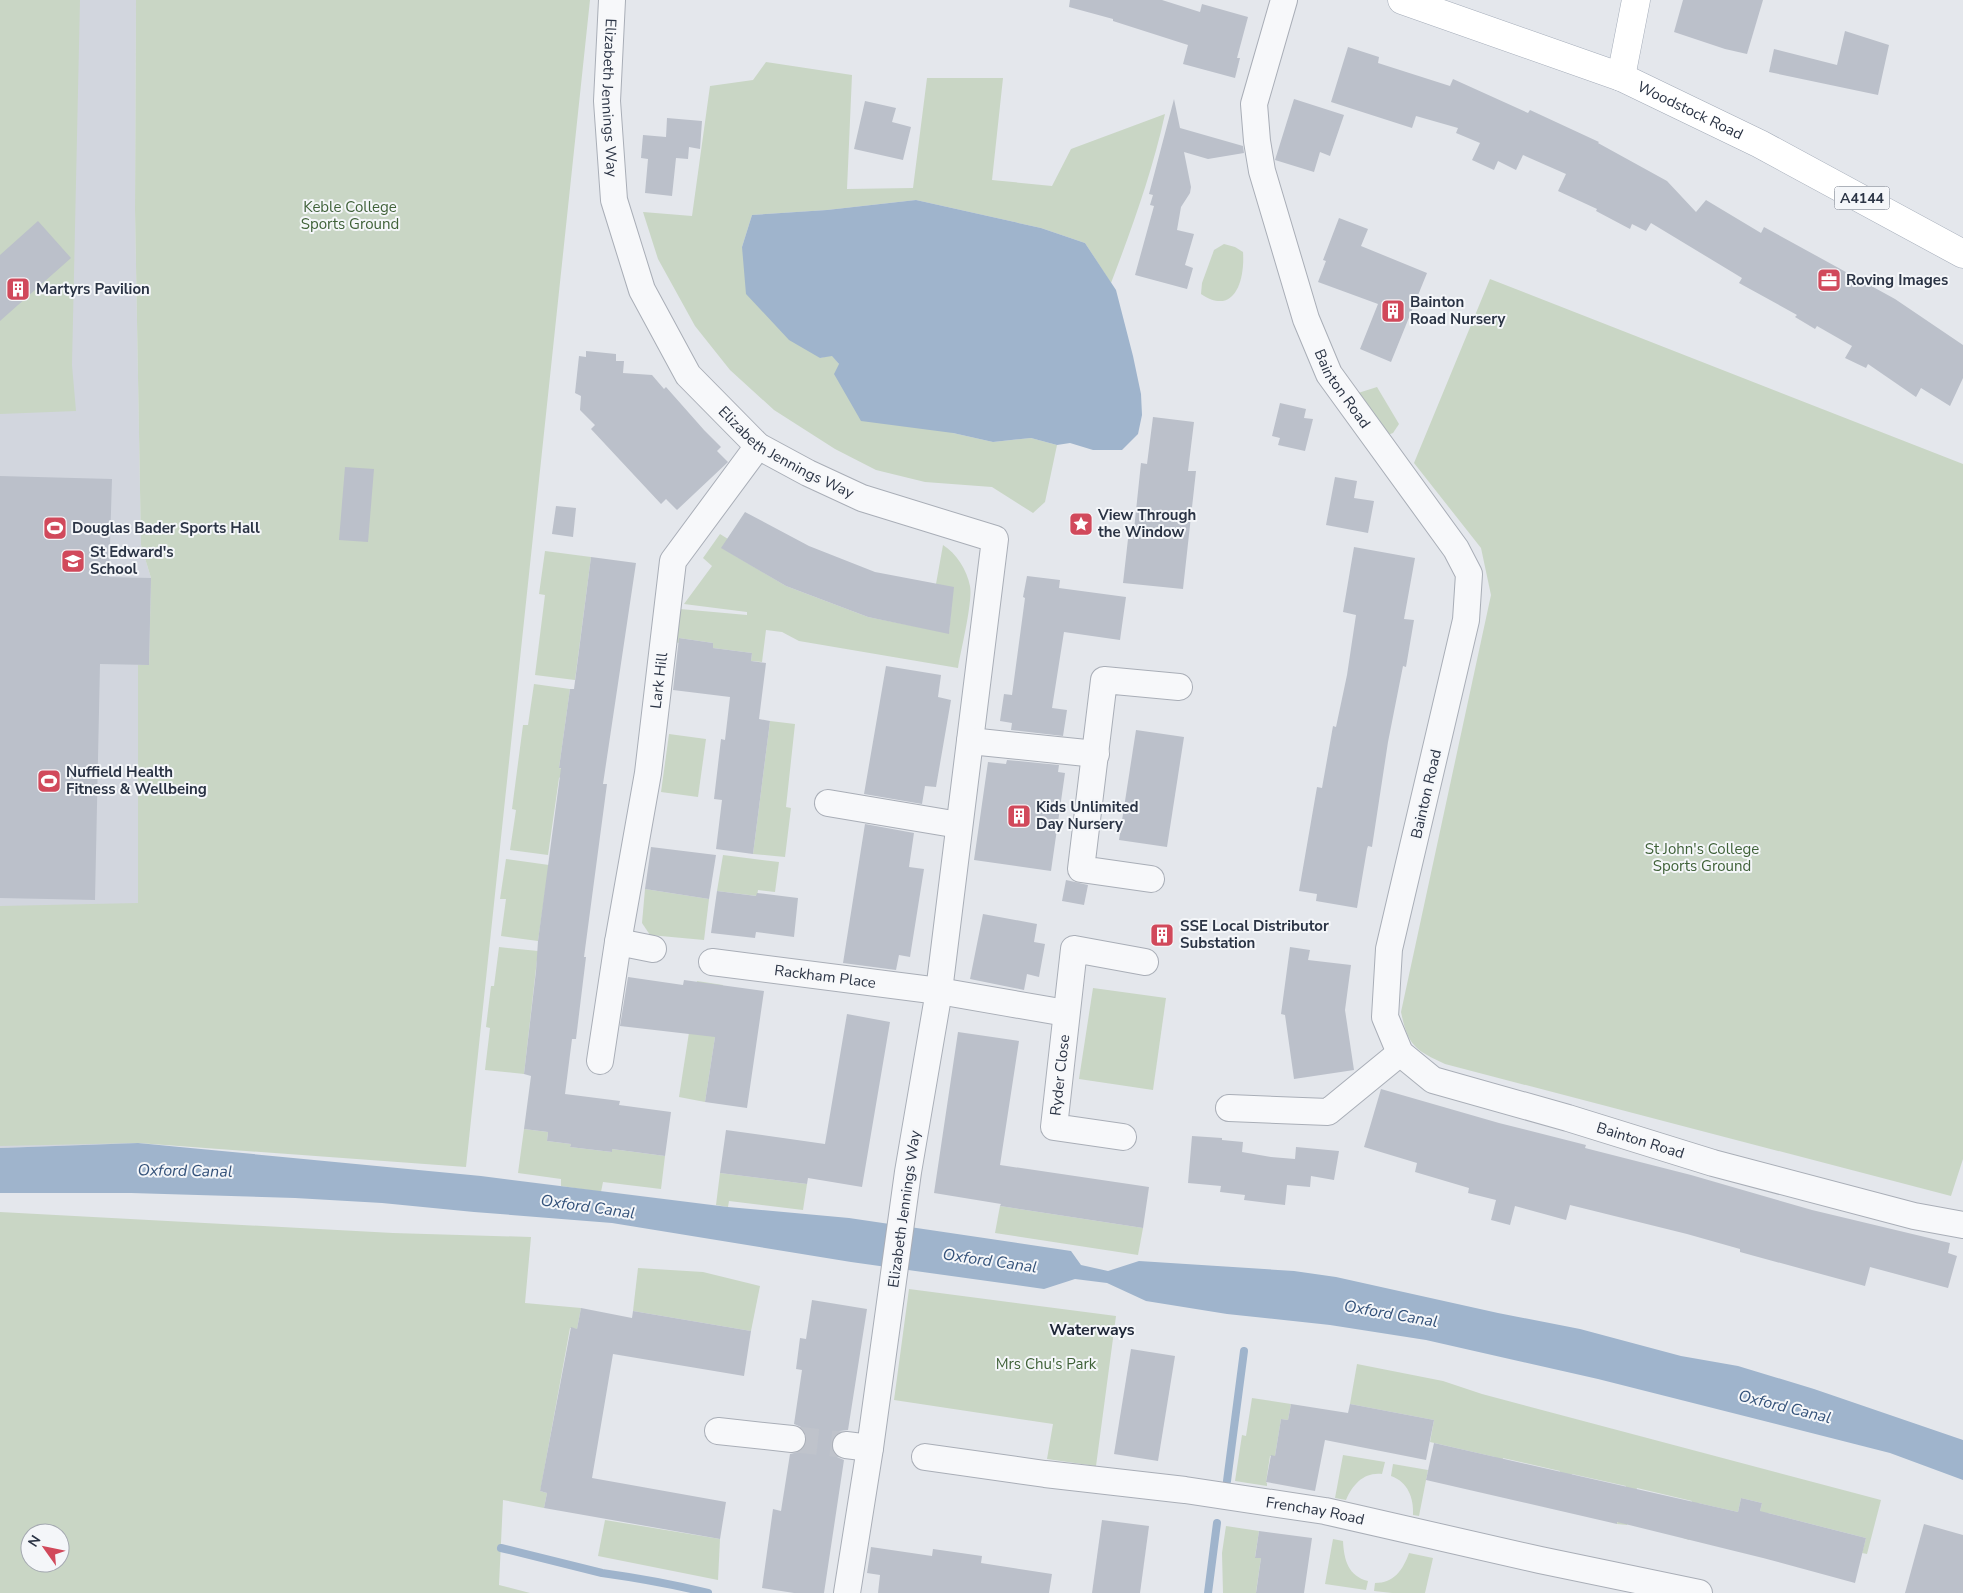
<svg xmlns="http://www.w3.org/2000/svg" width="1963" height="1593" font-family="'Nunito Sans',sans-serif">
<rect width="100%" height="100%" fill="#e4e7ec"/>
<path fill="#d2d6de" d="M0 0H136L135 210 141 545 151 578 149 665H138V1143L0 1148Z"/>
<g fill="#c9d6c5" fill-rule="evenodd">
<path d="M0 0H80L72 365 76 411 0 414Z"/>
<path d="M136 0H590L466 1167 138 1143 0 1146V906L138 903V665H149L151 578 141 545 135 210Z"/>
<path d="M766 62 852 75 847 189 913 188 927 78H1003L992 180 1052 186 1071 149 1165 114C1152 173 1132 228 1111 283L1085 243 1041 228 916 200 827 210 752 215 742 247 820 358 832 355 839 364 953 433 993 442 1031 438 1057 445 1045 502 1033 513 992 487 925 482 876 470 835 449 774 410 730 370 695 326 658 259 643 212 692 216 710 86 753 80Z"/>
<path d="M1224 244 1235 247 1243 252C1245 279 1235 317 1201 294L1202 283 1214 250Z"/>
<path d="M1490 279 1963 464V1159L1951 1196 1445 1064C1415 1050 1408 1046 1401 1012L1491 595 1481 548 1414 463Z"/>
<path d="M1377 387 1399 424 1393 433 1385 436 1355 394Z"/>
<path d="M720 534 728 539 722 548 786 586 868 617 949 633 953 588 936 584 943 545C956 553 967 570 970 586 973 601 961 650 958 668L799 641 782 632 766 630 762 662 751 661 752 653 713 648V643L679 638V643L675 642 680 609 747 615V612L684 604 712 566 703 558Z"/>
<path d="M545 551 591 557 575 680 535 675 545 595 539 594Z"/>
<path d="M534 684 570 689 559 768 569 770 559 778 548 855 510 850 516 810 512 809 523 725H528Z"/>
<path d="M770 721 795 724 786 807 791 808 785 857 753 854Z"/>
<path d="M669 734 706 739 698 797 661 792Z"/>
<path d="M723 855 779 862 775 892 758 890 757 896 717 891Z"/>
<path d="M506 859 549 865 538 941 501 936 506 899H500Z"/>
<path d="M645 889 709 899 704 940 650 935 642 923Z"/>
<path d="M499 947 538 951 524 1074 485 1070 490 1028 486 1027 491 986H494Z"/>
<path d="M697 981 723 985 705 1102 679 1097Z"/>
<path d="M1093 988 1166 998 1153 1090 1079 1079Z"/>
<path d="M524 1129 548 1132 547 1141 571 1144 570 1147 612 1152V1149L665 1156 661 1189 603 1182 601 1192 561 1186V1179L518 1173Z"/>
<path d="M720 1173 807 1184 803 1210 729 1201 728 1207 716 1205Z"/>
<path d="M1000 1206 1143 1228 1138 1255 995 1233Z"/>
<path d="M0 1212 393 1233 531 1237 525 1303 581 1308 577 1329 570 1328 541 1487 540 1491 547 1493 544 1508 503 1500 499 1585 530 1593H0ZM30 1533H60V1563H30Z"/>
<path d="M638 1268 703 1272 760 1286 751 1331 633 1311Z"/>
<path d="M909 1289 1116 1316 1096 1466 1047 1459 1053 1424 894 1400Z"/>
<path d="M1357 1364 1443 1381 1482 1394 1881 1500 1867 1554 1862 1553 1866 1538 1768 1513 1759 1515 1762 1503 1741 1498 1738 1512 1698 1503 1689 1540 1683 1538 1692 1501 1637 1488 1627 1525 1617 1524 1626 1486 1572 1474 1563 1511 1552 1508 1560 1471 1503 1458 1495 1495 1486 1493 1495 1457 1430 1442 1434 1420 1350 1404Z"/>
<path d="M1252 1398 1291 1404 1288 1420 1281 1419 1275 1456H1270L1266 1482 1267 1483V1486L1235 1481 1242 1435 1246 1436Z"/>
<path d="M1343 1455 1385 1462 1382 1474C1364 1472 1353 1484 1346 1500L1335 1498Z"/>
<path d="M1393 1464 1428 1470 1419 1516 1413 1515C1414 1498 1408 1482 1391 1476Z"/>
<path d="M605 1520 720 1539 718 1580 598 1556Z"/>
<path d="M1226 1526 1259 1531 1255 1557 1261 1558 1256 1592 1260 1593H1223L1222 1553Z"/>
<path d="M1333 1539 1343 1541C1344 1560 1348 1576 1368 1581L1366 1590 1325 1584Z"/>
<path d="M1409 1553 1433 1558 1425 1593H1392L1374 1591 1375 1583C1394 1583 1403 1570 1409 1553Z"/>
</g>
<g fill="#9fb4cc">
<path d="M916 200 1041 228 1085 243 1116 290 1133 356 1141 394 1142 415 1138 434 1122 450H1093L1070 443 1057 445 1031 438 993 442 953 433 861 421 834 374 839 364 832 356 820 358 789 340 746 294 742 247 752 215 827 210Z"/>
<path d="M138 1143 481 1176 728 1207 849 1218 1071 1251 1081 1265 1108 1271 1139 1261 1294 1271 1336 1277 1498 1313 1580 1329 1681 1356 1738 1366 1814 1389 1963 1440V1480L1890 1453 1598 1379 1426 1340 1330 1325 1227 1314 1146 1301 1107 1283 1075 1279 1044 1289 851 1262 612 1223 474 1212 382 1203 295 1198 131 1193H0V1148Z"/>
</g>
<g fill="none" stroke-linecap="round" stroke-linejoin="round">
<g stroke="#9fb4cc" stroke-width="8">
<path d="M1227 1481 1244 1351"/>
<path d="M501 1548 602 1573C638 1578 672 1584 708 1593"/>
<path d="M1208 1593 1217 1523"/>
</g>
</g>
<g fill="#bbc0ca">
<path d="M1070 0H1162L1200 12 1202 4 1248 17 1237 58H1240L1235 78 1183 64 1188 45 1113 21V19L1069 7Z"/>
<path d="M1683 0H1763L1747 54 1725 49 1674 32Z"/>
<path d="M1845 31 1889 45 1878 95 1769 72 1774 49 1837 65Z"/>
<path d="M1348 47 1379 57 1378 63 1450 86 1453 79 1528 113 1530 110 1599 142 1598 143 1667 181 1696 212 1706 200 1761 233 1764 227 1895 299 1963 345V378L1950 406 1921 388 1916 397 1868 364 1866 368 1845 358 1852 346 1817 326 1815 329 1795 317 1797 315 1739 283 1742 278 1651 223 1646 231 1632 224 1630 229 1596 211 1597 209 1558 191 1566 174 1523 155 1516 170 1498 161 1494 170 1472 160 1480 143 1456 133 1458 128 1416 116 1412 128 1331 102Z"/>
<path d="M1174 99 1180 128 1243 146 1244 153 1208 159 1184 152 1191 187 1190 193 1181 207 1177 230 1194 234 1185 265 1193 268 1187 289 1135 275 1154 206 1150 205 1153 195 1149 194Z"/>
<path d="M1294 99 1344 115 1330 156 1320 152 1314 172 1275 160Z"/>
<path d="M865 101 896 108 892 122 911 127 903 160 854 149Z"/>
<path d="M667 118 702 121 700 149 689 147 688 159 676 158 672 196 645 193 648 159 641 158 643 135 666 137Z"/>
<path d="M1339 218 1368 229 1361 246 1427 273 1391 362 1360 349 1378 304 1318 282 1326 261 1323 260Z"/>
<path d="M38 221 71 258 0 321V255Z"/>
<path d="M586 351 616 354V361H624L623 373 652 375 664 389 666 387 704 430 721 447 717 451 728 462 677 510 666 499 661 504 591 429 595 425 580 410 581 396 575 393 579 356 586 357Z"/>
<path d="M1280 403 1306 409 1304 418 1313 419 1305 451 1278 445 1280 438 1272 436Z"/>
<path d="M1153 417 1194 422 1188 471H1196L1183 589 1123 583 1128 539H1133L1141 463 1147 464Z"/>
<path d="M345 467 374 469 368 542 339 540Z"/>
<path d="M0 476 112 479 109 577 151 578 149 665 100 664 95 900 0 898Z"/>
<path d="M1335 477 1357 481 1354 498 1374 501 1368 533 1326 525Z"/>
<path d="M556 506 576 508 573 537 552 534Z"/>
<path d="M745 512 809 546 875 572 954 587 949 634 868 617 786 586 721 548Z"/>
<path d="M1354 547 1415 558 1404 619 1414 620 1406 667 1403 666 1388 742 1372 847 1368 846 1367 849 1357 908 1316 901 1317 894 1299 891 1317 787 1322 788 1333 726 1336 727 1347 675 1356 615 1343 612Z"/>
<path d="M591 557 636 563 603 784H607L584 957H586L576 1039H572L565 1094 620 1101 619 1105 671 1112 665 1156 612 1149V1152L570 1147 571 1144 547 1141 548 1132 524 1129 531 1076 524 1074 536 971 538 941 561 768H559L570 689H574Z"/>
<path d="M1027 576 1060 580 1059 588 1126 597 1120 640 1064 632 1052 708 1067 710 1063 736 1011 730 1012 723 1000 721 1004 694 1012 695 1025 598 1023 597Z"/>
<path d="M679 638 713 643V648L752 653 751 661 766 663 759 719 770 721 753 854 716 849 722 800 714 799 721 739 725 740 730 697 673 690Z"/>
<path d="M886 666 941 675 938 697 951 700 936 787 925 786 922 804 864 794Z"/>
<path d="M1136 730 1184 737 1167 847 1119 840Z"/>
<path d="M1007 760 1059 765 1058 772 1065 773 1051 871 974 860 988 762 1006 764Z"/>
<path d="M865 824 914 833 909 867 924 869 910 957 899 955 896 970 843 963Z"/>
<path d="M651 847 716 855 709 899 645 889Z"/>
<path d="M1066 880 1088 885 1084 905 1062 901Z"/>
<path d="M717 891 756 896 757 893 798 898 794 937 756 932 755 938 711 933Z"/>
<path d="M983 914 1037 924 1034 942 1045 944 1039 977 1027 974 1024 990 970 979Z"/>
<path d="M1290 947 1310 950 1308 960 1351 965 1345 1010 1354 1070 1294 1079 1285 1015 1281 1014Z"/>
<path d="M628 977 683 985 684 980 764 991 747 1108 705 1102 715 1037 620 1026Z"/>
<path d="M847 1014 890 1022 862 1187 808 1178 807 1184 720 1173 726 1130 825 1144Z"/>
<path d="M958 1032 1019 1041 1000 1165 1149 1187 1143 1228 1000 1206 1001 1204 934 1193Z"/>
<path d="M1381 1089 1499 1123 1586 1145 1585 1148 1691 1175 1812 1210 1950 1243 1948 1253 1957 1256 1948 1288 1870 1267 1865 1286 1740 1252V1249L1687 1234 1570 1205 1566 1220 1515 1206 1510 1225 1491 1220 1496 1200 1468 1193 1469 1188 1415 1172 1417 1163 1364 1147Z"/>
<path d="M1192 1136 1222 1138V1140L1243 1142 1242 1152 1271 1157 1295 1159 1296 1147 1339 1151 1334 1180 1311 1176 1310 1187 1287 1185 1285 1205 1244 1200 1245 1195 1220 1192 1221 1186 1188 1183Z"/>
<path d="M812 1300 867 1309 848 1430 840 1431 834 1436 831 1443 832 1451 837 1457 844 1460 824 1593H794L762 1588 773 1509 781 1511 790 1454 798 1452 804 1448 807 1441 805 1433 801 1427 794 1424 802 1370 796 1369 800 1338 806 1339Z"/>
<path d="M581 1308 632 1318 633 1311 751 1331 744 1376 613 1354 592 1478 726 1502 720 1539 544 1508 547 1493 540 1491 571 1327 577 1329Z"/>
<path d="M1131 1349 1175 1356 1158 1461 1114 1454Z"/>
<path d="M1291 1404 1348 1413 1350 1404 1434 1420 1426 1460 1325 1440 1315 1491 1266 1482 1271 1455 1275 1456 1281 1419 1288 1420Z"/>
<path d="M1434 1443 1738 1512 1741 1498 1762 1503 1760 1511 1866 1538 1855 1583 1763 1558 1617 1522V1524L1426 1480Z"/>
<path d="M1102 1520 1149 1526 1140 1593H1092Z"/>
<path d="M1924 1524 1963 1535V1593H1905Z"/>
<path d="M1259 1531 1312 1538 1304 1593H1256L1261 1558H1255Z"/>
<path d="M871 1547 932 1556 933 1549 982 1556 981 1563 1052 1574 1049 1593H878L880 1575 867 1573Z"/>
</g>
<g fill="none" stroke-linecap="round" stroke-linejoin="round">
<path stroke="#bfc3cb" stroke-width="26" stroke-dasharray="26 13" stroke-linecap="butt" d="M792 1439 846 1445"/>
<g stroke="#a9aeb7" stroke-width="28">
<g id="minor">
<path id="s1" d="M612 0 607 101 614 200 642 290 688 375 758 446 808 473 862 498 995 539 939 991 908 1172 870 1448 847 1593"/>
<path id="s2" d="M1284 0 1254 104 1257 141 1262 171 1306 319 1329 374 1456 549 1469 574 1466 620 1389 949 1385 1017 1400 1053 1433 1080 1568 1118 1713 1163 1914 1216 1963 1225"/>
<path d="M970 741 1096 754"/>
<path d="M828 803 959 825"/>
<path d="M1151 879 1081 869 1104 680 1179 687"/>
<path d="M618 942 653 949"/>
<path id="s3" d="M712 962 939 991 1066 1013"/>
<path id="s4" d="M600 1061 618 942 648 773 673 561 758 446"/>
<path d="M1229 1108 1328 1112 1400 1053"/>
<path id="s5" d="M1123 1137 1054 1127 1074 949 1145 962"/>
<path d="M718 1431 792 1439"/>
<path d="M846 1445 870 1448"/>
<path id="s6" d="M925 1457 1045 1474 1185 1490 1325 1511 1540 1560 1699 1593"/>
</g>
</g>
<g stroke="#a3abb8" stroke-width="29">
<g id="major">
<path id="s7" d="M1402 0 1621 77 1760 144 1963 254"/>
<path d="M1621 77 1636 0"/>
</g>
</g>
<use href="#minor" stroke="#f7f8fa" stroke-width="26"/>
<use href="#major" stroke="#fff" stroke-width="28"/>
</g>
<defs>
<g id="office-square" transform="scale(1.25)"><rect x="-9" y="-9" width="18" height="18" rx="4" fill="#d1495b" stroke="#f4f6f9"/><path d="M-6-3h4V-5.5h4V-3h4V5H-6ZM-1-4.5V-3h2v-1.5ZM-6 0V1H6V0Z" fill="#fff"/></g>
<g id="building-square" transform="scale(1.25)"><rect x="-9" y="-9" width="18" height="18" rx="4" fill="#d1495b" stroke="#f4f6f9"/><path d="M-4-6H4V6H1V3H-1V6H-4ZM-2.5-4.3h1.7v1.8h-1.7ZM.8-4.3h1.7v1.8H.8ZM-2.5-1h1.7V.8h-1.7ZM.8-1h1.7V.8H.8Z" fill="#fff"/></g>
<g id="sight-square" transform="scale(1.25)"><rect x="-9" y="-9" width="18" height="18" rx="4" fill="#d1495b" stroke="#f4f6f9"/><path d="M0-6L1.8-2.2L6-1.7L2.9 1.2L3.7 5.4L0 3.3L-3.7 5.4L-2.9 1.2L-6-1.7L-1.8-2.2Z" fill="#fff"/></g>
<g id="stadium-square" transform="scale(1.25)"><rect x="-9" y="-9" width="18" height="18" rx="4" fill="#d1495b" stroke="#f4f6f9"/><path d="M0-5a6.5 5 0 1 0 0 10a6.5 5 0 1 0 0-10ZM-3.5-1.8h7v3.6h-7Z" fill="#fff"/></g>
<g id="school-square" transform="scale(1.25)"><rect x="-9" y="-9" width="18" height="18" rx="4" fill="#d1495b" stroke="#f4f6f9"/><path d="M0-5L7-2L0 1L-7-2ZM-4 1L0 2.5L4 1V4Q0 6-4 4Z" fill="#fff"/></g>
</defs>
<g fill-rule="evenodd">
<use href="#office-square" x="1829" y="280"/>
<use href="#building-square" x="18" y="289"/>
<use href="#building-square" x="1393" y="311"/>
<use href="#sight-square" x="1081" y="524"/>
<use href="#stadium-square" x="55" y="528"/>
<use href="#school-square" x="73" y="561"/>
<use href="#stadium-square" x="49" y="781"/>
<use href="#building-square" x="1019" y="816"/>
<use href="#building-square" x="1162" y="935"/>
</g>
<g text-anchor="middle" stroke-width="4" stroke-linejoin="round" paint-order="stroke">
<rect fill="#f4f6f9" stroke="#676e7b" stroke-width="1" x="1834.5" y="186.5" width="55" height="23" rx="4"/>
<g font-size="14" font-weight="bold" fill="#2b3445">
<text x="1862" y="203">A4144</text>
</g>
<g font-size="15" fill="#2b3445" stroke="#f4f6f9">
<text dy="5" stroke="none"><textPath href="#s1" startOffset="98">Elizabeth Jennings Way</textPath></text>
<text dy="5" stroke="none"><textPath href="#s7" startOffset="309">Woodstock Road</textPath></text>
<text dy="5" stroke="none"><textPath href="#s2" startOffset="409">Bainton Road</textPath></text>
<text dy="5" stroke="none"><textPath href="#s1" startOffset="518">Elizabeth Jennings Way</textPath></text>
<text dy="5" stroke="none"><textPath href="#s4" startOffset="385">Lark Hill</textPath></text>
<text transform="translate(1426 794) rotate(-77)" y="5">Bainton Road</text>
<text dy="5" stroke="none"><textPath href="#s3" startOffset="114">Rackham Place</textPath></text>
<text dy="5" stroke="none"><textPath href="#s5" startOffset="122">Ryder Close</textPath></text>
<text dy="5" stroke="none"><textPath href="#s2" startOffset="1384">Bainton Road</textPath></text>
<text transform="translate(904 1209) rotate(-82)" y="5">Elizabeth Jennings Way</text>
<text dy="5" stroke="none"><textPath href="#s6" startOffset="394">Frenchay Road</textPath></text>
</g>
<g font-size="15" fill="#3f6138" stroke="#f4f6f9">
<text x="350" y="212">Keble College<tspan x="350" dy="17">Sports Ground</tspan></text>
<text x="1702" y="854">St John's College<tspan x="1702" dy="17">Sports Ground</tspan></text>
<text x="1046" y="1369">Mrs Chu's Park</text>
</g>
<g font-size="15" font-weight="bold" fill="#2b3445" stroke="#f4f6f9" text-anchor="start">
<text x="1846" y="285">Roving Images</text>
<text x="36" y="294">Martyrs Pavilion</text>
<text x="1410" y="307">Bainton<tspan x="1410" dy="17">Road Nursery</tspan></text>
<text x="1098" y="520">View Through<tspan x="1098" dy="17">the Window</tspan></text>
<text x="72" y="533">Douglas Bader Sports Hall</text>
<text x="90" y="557">St Edward's<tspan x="90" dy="17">School</tspan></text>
<text x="66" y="777">Nuffield Health<tspan x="66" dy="17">Fitness &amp; Wellbeing</tspan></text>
<text x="1036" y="812">Kids Unlimited<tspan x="1036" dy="17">Day Nursery</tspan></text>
<text x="1180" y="931">SSE Local Distributor<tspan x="1180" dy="17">Substation</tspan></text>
</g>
<g font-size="16" font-style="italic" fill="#34527a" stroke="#f4f6f9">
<text transform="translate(185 1170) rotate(1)" y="6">Oxford Canal</text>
<text transform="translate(588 1206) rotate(8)" y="6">Oxford Canal</text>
<text transform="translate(990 1260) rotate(8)" y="6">Oxford Canal</text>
<text transform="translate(1391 1313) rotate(10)" y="6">Oxford Canal</text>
<text transform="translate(1785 1406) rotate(14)" y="6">Oxford Canal</text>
</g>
<g font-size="16" font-weight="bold" fill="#1d2536" stroke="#f4f6f9">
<text x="1092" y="1335">Waterways</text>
</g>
</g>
<g transform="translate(45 1548) rotate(303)"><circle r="24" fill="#f4f6f9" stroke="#a4a8b1"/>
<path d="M0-4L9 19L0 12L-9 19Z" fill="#d1495b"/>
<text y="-8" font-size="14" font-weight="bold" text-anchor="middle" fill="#2b3445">N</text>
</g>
</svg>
